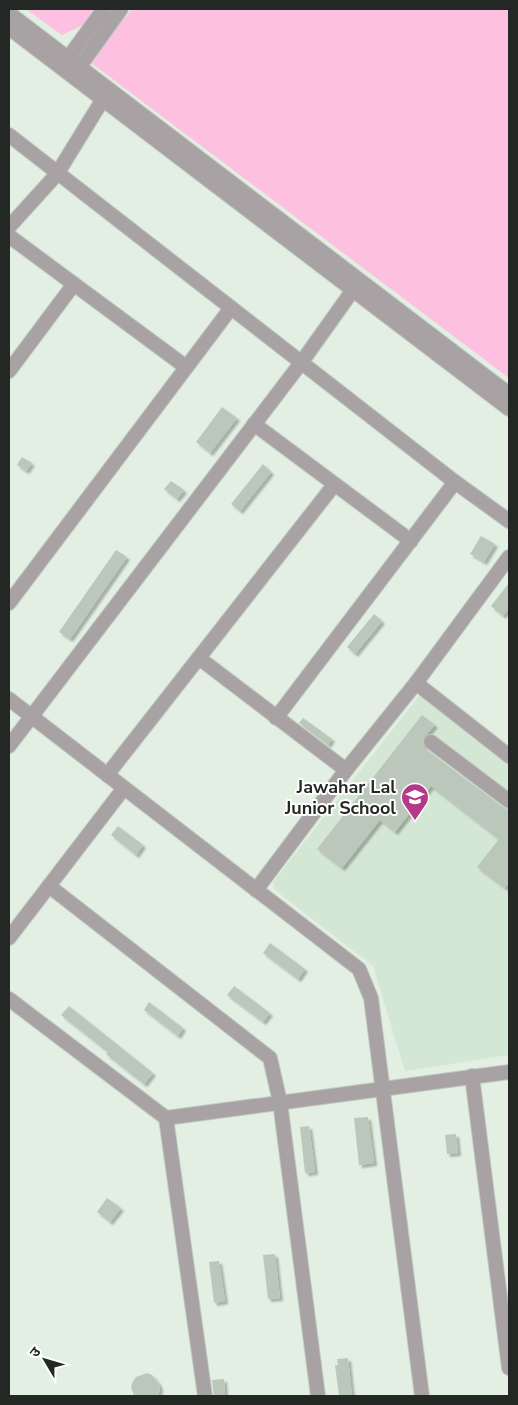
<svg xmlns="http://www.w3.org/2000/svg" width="518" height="1405" font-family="'Nunito Sans','Noto Sans Devanagari',sans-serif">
<defs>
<filter id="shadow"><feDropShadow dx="3" dy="3" stdDeviation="1" flood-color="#0004"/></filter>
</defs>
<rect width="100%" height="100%" fill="#e2efe2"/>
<path fill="#d4e7d4" d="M423 691 509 759V1055L405 1071 373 966 275 890 273 882Z"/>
<g fill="#fec0e1">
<path d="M26 9H95L85 24 62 35Z"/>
<path d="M132 9H509V378L90 62Z"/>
</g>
<g fill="#bbc7bb" filter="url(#shadow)">
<path d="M222 407 237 418 210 453 196 442Z"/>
<path d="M22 457 32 463 26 471 17 465Z"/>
<path d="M263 464 271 472 240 511 231 504Z"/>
<path d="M171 481 184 490 177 499 164 489Z"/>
<path d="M481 536 495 544 484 562 470 554Z"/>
<path d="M116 550 127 557 70 639 59 632Z"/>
<path d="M509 583V608L503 616 491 606Z"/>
<path d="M374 614 382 621 355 654 347 647Z"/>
<path d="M422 715 435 725 424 737 423 745 425 749 504 808 509 810V883L505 888 477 867 499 839 431 786 395 832 380 820 342 868 317 849Z"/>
<path d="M303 718 332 739 328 745 299 723Z"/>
<path d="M118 826 143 845 136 855 111 835Z"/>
<path d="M270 943 305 969 298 979 263 953Z"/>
<path d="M234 986 270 1013 263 1022 227 995Z"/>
<path d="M149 1002 183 1028 178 1036 144 1010Z"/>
<path d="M69 1006 153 1073 144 1084 106 1054 108 1052 61 1015Z"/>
<path d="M368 1117 374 1163 359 1165 354 1118Z"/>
<path d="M309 1126 315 1172 305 1173 300 1127Z"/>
<path d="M456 1134 458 1153 447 1154 445 1135Z"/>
<path d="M107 1198 121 1208 110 1222 97 1212Z"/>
<path d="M275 1254 280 1298 268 1299 263 1255Z"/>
<path d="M219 1261 225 1301 214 1303 209 1262Z"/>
<path d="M348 1358 352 1396H339L335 1365H338L337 1359Z"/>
<path d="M147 1373 152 1375 159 1384 160 1389 158 1396H134L131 1387 133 1381 136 1377Z"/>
<path d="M224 1379 225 1396H214L212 1380Z"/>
</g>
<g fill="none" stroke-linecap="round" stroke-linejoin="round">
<g stroke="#c0cbc0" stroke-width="16">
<g id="minor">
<path d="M9 13 509 394"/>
<path d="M9 28 509 409"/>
<path d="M63 65 104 9"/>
<path d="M75 73 121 9"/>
<path d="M9 135 455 482 509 521"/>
<path d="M9 227 57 174 108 91"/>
<path d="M9 236 186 367"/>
<path d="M9 371 74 284"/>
<path d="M254 424 411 541"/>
<path d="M9 603 231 308"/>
<path d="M199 658 346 770"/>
<path d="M416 683 509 756"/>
<path d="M9 699 359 969 371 998 422 1396"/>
<path d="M276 718 455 482"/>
<path d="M431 742 509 801"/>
<path d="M9 746 301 363 358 283"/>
<path d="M107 775 334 485"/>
<path d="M49 886 270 1058 280 1102 318 1396"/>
<path d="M256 890 346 770 416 683 509 557"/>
<path d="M9 938 124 788"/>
<path d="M9 999 166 1118 509 1072"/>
<path d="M472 1076 509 1368"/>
<path d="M166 1118 205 1396"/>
</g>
</g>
<use href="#minor" stroke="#a9a2a5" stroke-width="14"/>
</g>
<defs>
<g id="school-pin" transform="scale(1.4375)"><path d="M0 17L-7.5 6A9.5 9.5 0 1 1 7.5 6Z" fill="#b53989" stroke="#fff"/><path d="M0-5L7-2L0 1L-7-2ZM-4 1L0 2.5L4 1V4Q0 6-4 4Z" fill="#fff"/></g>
</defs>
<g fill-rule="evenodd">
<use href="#school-pin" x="415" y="797"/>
</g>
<g text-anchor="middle" stroke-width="4" stroke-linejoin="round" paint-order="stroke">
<g font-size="18" font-weight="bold" fill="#242824" stroke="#fff" text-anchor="end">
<text x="396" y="793">Jawahar Lal<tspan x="396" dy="21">Junior School</tspan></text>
</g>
</g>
<rect width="518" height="1405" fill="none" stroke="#242824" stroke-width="20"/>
<g transform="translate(45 1360) rotate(308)" stroke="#ffffff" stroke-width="4" paint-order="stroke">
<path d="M0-4L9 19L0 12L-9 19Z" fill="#242824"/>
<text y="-8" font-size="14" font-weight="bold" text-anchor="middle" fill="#242824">उ</text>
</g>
</svg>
